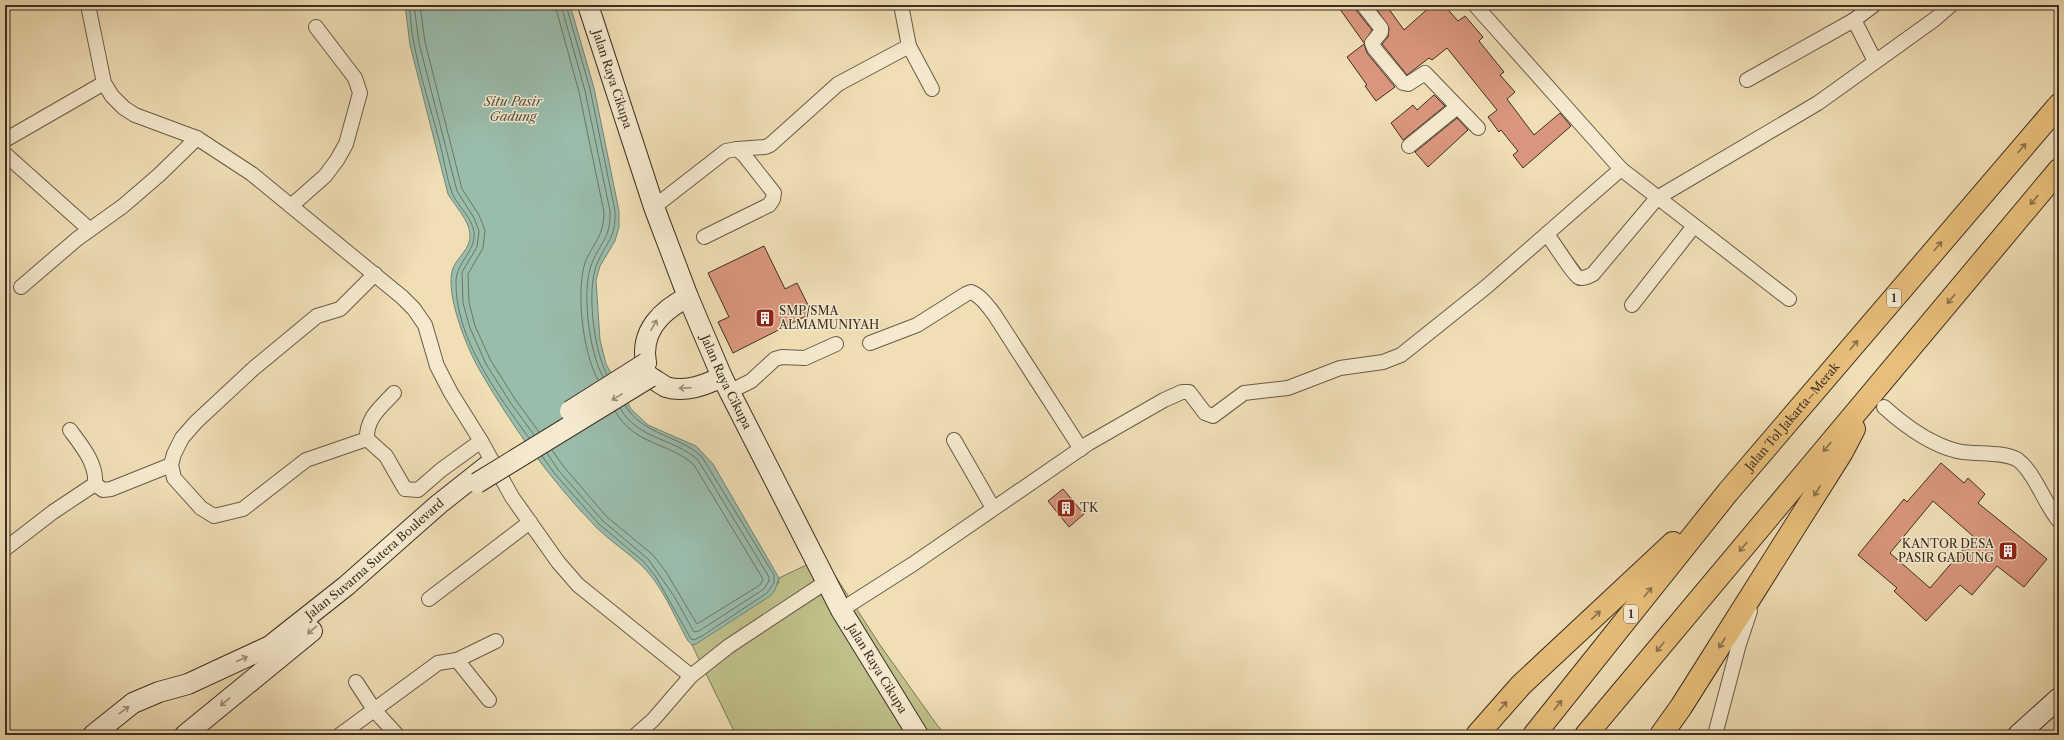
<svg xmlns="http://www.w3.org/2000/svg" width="2064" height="740" font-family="'Libre Caslon Text',serif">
<rect width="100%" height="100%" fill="#f0deb5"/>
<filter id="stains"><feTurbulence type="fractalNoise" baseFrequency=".005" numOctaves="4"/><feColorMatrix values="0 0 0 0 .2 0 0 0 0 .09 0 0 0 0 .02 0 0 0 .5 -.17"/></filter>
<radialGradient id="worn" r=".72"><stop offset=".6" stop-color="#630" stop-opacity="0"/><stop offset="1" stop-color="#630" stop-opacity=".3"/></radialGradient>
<path fill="#c0c08a" stroke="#7e7857" d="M823 557 880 645 937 725 946 735H736L692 645 778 584 779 578Z"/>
<path fill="#9abcab" stroke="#758475" d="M405 5H570L594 88 619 211V227L615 241 600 266 596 280 600 340 606 364 631 409 648 425 696 446 713 464 779 578 775 590 770 596 696 644 692 645 688 641C674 616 662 584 640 564 626 551 610 541 596 527 551 481 511 425 479 369 467 348 444 292 453 268 458 256 471 249 470 234 469 220 455 206 448 194L410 45Z"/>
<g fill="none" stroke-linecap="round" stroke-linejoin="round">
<g stroke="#6c7668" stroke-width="1">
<path d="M409 5C411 18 411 31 414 44 420 76 431 109 439 140 444 157 446 177 452 193 458 207 472 217 474 232 476 252 456 262 456 282 455 338 498 395 529 438"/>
<path d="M414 5 419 43 457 191 474 218 479 231 477 247 462 272 463 303 470 328 486 364 510 402 534 435"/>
<path d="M420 5 425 42 462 189 479 215 485 230 483 248 468 274 469 302 475 326 491 361 515 399 539 432"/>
<path d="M555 5 579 92 604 212C604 235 595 241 586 260 575 289 583 354 598 380"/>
<path d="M561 5 585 91 610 211C611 238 601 241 592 263 581 289 589 352 603 377"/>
<path d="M566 5 590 89 615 211C616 239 606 242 597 264 586 289 594 351 607 375"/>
<path d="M552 450 564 467 607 517 653 555 666 572 697 624 760 585 763 579 694 465C669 442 635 446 615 411"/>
<path d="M547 453 559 471 603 521 648 559 674 596 694 632 699 631 764 589 769 581V577L698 460C674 438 638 440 620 408"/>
<path d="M542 456 555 474 599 524 644 562 656 577 691 639 694 640 702 636 767 593 774 583V575L702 457C679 435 642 435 625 405"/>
</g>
</g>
<g fill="#d9967c" stroke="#3d2f24" fill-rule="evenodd">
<path d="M1337 5H1355L1356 10 1372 30 1364 43Z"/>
<path d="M1374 5H1386L1404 30 1432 5H1444L1458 21 1465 16 1483 37 1479 41 1504 72 1500 75 1515 92 1507 99 1534 135 1560 113 1571 126 1523 168 1513 155 1518 151 1501 130 1499 132 1488 117 1497 110 1447 48 1432 60 1429 58 1407 75 1382 44 1388 37 1389 28Z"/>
<path d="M1364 44 1367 53 1395 87 1376 101 1365 86 1367 85 1347 57Z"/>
<path d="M1434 95 1445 106 1403 140 1391 123 1413 105 1417 110Z"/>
<path d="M1457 118 1468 130 1428 167 1415 152Z"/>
<path d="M764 246 785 289 797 283 812 313 733 353 718 322 729 317 708 273Z"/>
<path d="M1941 463 1964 483 1968 478 1985 494 1978 503 2047 559 2024 587 1997 566 1972 595 1960 585 1926 621 1894 591 1897 588 1858 555 1904 499 1907 502ZM1933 501 1974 537 1930 588 1890 553Z"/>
<path d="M1063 489 1084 514 1069 527 1048 501Z"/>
</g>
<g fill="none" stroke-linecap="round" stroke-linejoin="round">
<g stroke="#6a5b48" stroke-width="16">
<g id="street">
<path d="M88 5 104 83 112 96 124 108 135 115 197 138 252 174 402 297 414 309 425 325 437 366 451 393 481 441 512 497 558 562 578 585 691 676"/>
<path d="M1363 5 1381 28V32L1372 43 1374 48 1403 83 1408 84 1425 73 1478 128"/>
<path d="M1475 5 1621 169 1789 299"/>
<path d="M1874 5 1854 20 1875 61"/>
<path d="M909 46 932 89"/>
<path d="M1747 80 1854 20"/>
<path d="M5 140 104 83"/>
<path d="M1409 146 1457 107"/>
<path d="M737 149 765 147 770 145 838 84 909 46 901 5"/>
<path d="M5 154 89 229"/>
<path d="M291 206 325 176 337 160 346 144 360 93 355 78 316 27"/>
<path d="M654 207 726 151 737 149 744 155 774 193 773 199 769 205 704 237"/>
<path d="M1547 234C1552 241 1575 276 1578 277 1582 280 1589 276 1593 274L1657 198 1818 103 1935 19 1951 5"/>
<path d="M375 274 340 309 317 316 254 368 196 422 182 438 174 454 171 465 174 478 201 508 214 516 243 509 306 460 367 439 386 456 405 489 418 490 441 470 481 441"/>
<path d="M21 287 77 239 123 206 159 175 197 138"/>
<path d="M1632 305 1694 226"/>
<path d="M870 343 917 325 966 294 971 292C981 296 987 305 994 314L1081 449"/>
<path d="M729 392 751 381 775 359 782 357 805 358 836 344"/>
<path d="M1884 407C1905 426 1929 444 1957 451 1974 455 2004 451 2018 460 2035 473 2044 503 2059 521"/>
<path d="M367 439C366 418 381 407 394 393"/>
<path d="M954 440 993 508"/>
<path d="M95 484 103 490 111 489 171 465"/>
<path d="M5 549 53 512 95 484C97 464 82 446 70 430"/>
<path d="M429 599 530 522"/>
<path d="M841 610 913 564 1089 443 1164 400 1182 392H1189L1205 413 1213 416 1244 393 1288 388 1340 368 1383 362 1401 355 1486 287 1621 169"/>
<path d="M457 660 489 700"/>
<path d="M356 682 375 711 397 735"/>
<path d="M340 735 438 663 457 660 496 641"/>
<path d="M636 735 653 720 691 676 729 646 826 582"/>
<path d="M1715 735 1739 644 1750 611"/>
</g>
</g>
<g stroke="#3d2f24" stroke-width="22">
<g id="secondary">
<path id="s1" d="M588 5 654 207 688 297 722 377 841 610 918 735"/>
<path d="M646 363C640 331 662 310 688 297"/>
<path d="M650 377C655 380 661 384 666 387 685 393 705 385 722 377"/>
<path id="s2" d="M93 735 133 703 159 692 188 684 270 646 346 586 439 504 487 466"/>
<path d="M185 735 312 631"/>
<path d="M2018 735 2059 698"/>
</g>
</g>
<g stroke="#3d2f24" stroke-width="24">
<g id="highway">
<path d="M1477 735 1521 685 1673 543"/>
<path id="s3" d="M1534 735 1728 492 2059 105"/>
<path d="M1586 735 2059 170"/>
<path d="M1661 735 1681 707 1842 452 1854 429"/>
</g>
</g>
<use href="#street" stroke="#f5eacf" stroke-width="14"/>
<use href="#secondary" stroke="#f5eacf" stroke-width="20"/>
<use href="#highway" stroke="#e8bf7a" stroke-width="22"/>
<g stroke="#3d2f24" stroke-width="22" stroke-linecap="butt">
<g id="secondary-bridge">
<path d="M570 411 646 363"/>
<path d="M477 483 650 377"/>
</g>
</g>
<use href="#secondary-bridge" stroke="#f5eacf" stroke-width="20"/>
</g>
<defs><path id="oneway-shaft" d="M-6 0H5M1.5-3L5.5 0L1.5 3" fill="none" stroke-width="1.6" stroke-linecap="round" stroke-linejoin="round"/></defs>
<g stroke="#8a704b">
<use href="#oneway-shaft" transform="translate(2022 148) rotate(-50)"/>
<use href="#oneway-shaft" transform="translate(2034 200) rotate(130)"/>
<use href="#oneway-shaft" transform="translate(1938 246) rotate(-50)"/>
<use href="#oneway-shaft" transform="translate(1951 299) rotate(130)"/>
<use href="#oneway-shaft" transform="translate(1854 345) rotate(-50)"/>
<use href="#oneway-shaft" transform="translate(1827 447) rotate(130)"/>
<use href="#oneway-shaft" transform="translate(1817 491) rotate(122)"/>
<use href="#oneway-shaft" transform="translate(1743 547) rotate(130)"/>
<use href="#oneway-shaft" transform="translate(1648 592) rotate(-51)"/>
<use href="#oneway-shaft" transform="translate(1596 615) rotate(-43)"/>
<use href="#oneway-shaft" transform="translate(1722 643) rotate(122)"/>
<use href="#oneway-shaft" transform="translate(1660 647) rotate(130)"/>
<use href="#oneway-shaft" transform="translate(1558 705) rotate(-51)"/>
<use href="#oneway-shaft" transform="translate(1503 706) rotate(-49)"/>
</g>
<g stroke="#998c7a">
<use href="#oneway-shaft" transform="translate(654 325) rotate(-60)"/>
<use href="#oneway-shaft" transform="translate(685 388) rotate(177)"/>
<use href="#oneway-shaft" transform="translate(617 397) rotate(148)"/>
<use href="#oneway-shaft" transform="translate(312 630) rotate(139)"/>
<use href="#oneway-shaft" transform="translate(242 659) rotate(-24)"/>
<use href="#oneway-shaft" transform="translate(225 702) rotate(141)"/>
<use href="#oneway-shaft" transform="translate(124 710) rotate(-36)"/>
</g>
<defs>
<g id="building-square" transform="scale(1)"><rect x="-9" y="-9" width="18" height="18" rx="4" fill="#8f2418" stroke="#f5eacf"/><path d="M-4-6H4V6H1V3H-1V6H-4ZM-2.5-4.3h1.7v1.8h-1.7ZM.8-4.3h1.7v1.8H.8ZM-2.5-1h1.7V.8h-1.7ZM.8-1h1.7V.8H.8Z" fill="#fff"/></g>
</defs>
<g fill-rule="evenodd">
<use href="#building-square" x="765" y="318"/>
<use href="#building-square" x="1066" y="508"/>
<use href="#building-square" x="2008" y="551"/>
</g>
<g text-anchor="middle" stroke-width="3" stroke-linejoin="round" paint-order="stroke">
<g fill="#f5eacf" stroke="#746757" stroke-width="1">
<rect x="1887" y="289" width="14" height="18" rx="3"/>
<rect x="1624" y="605" width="14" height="18" rx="3"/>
</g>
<g font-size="11" font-weight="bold" fill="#3d2f24">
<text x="1894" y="302">1</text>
<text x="1631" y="618">1</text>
</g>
<g font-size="12" fill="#3d2f24" stroke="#f5eacf">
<text dy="4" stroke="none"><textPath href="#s1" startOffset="78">Jalan Raya Cikupa</textPath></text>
<text dy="4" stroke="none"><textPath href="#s1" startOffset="402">Jalan Raya Cikupa</textPath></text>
<text dy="4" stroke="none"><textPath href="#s3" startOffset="410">Jalan Tol Jakarta–Merak</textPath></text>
<text dy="4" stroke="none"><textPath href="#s2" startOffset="336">Jalan Suvarna Sutera Boulevard</textPath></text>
<text dy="4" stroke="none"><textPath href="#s1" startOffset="726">Jalan Raya Cikupa</textPath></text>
</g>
<g font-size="12" fill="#3d2f24" stroke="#f5eacf" text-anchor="start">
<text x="779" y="315">SMP/SMA<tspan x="779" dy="14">ALMAMUNIYAH</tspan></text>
<text x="1080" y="512">TK</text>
<text x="1994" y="548" text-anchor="end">KANTOR DESA<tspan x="1994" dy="14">PASIR GADUNG</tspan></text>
</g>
<g font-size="13" font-style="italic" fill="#545246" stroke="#f5eacf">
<text x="513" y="106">Situ Pasir<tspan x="513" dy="15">Gadung</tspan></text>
</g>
</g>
<rect width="2064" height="740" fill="none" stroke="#f0deb5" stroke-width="20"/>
<rect x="6" y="6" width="2052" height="728" fill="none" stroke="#3d2f24" stroke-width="2"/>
<rect x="10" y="10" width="2044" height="720" fill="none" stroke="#3d2f24"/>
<rect width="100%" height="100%" filter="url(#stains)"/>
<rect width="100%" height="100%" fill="url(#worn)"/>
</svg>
